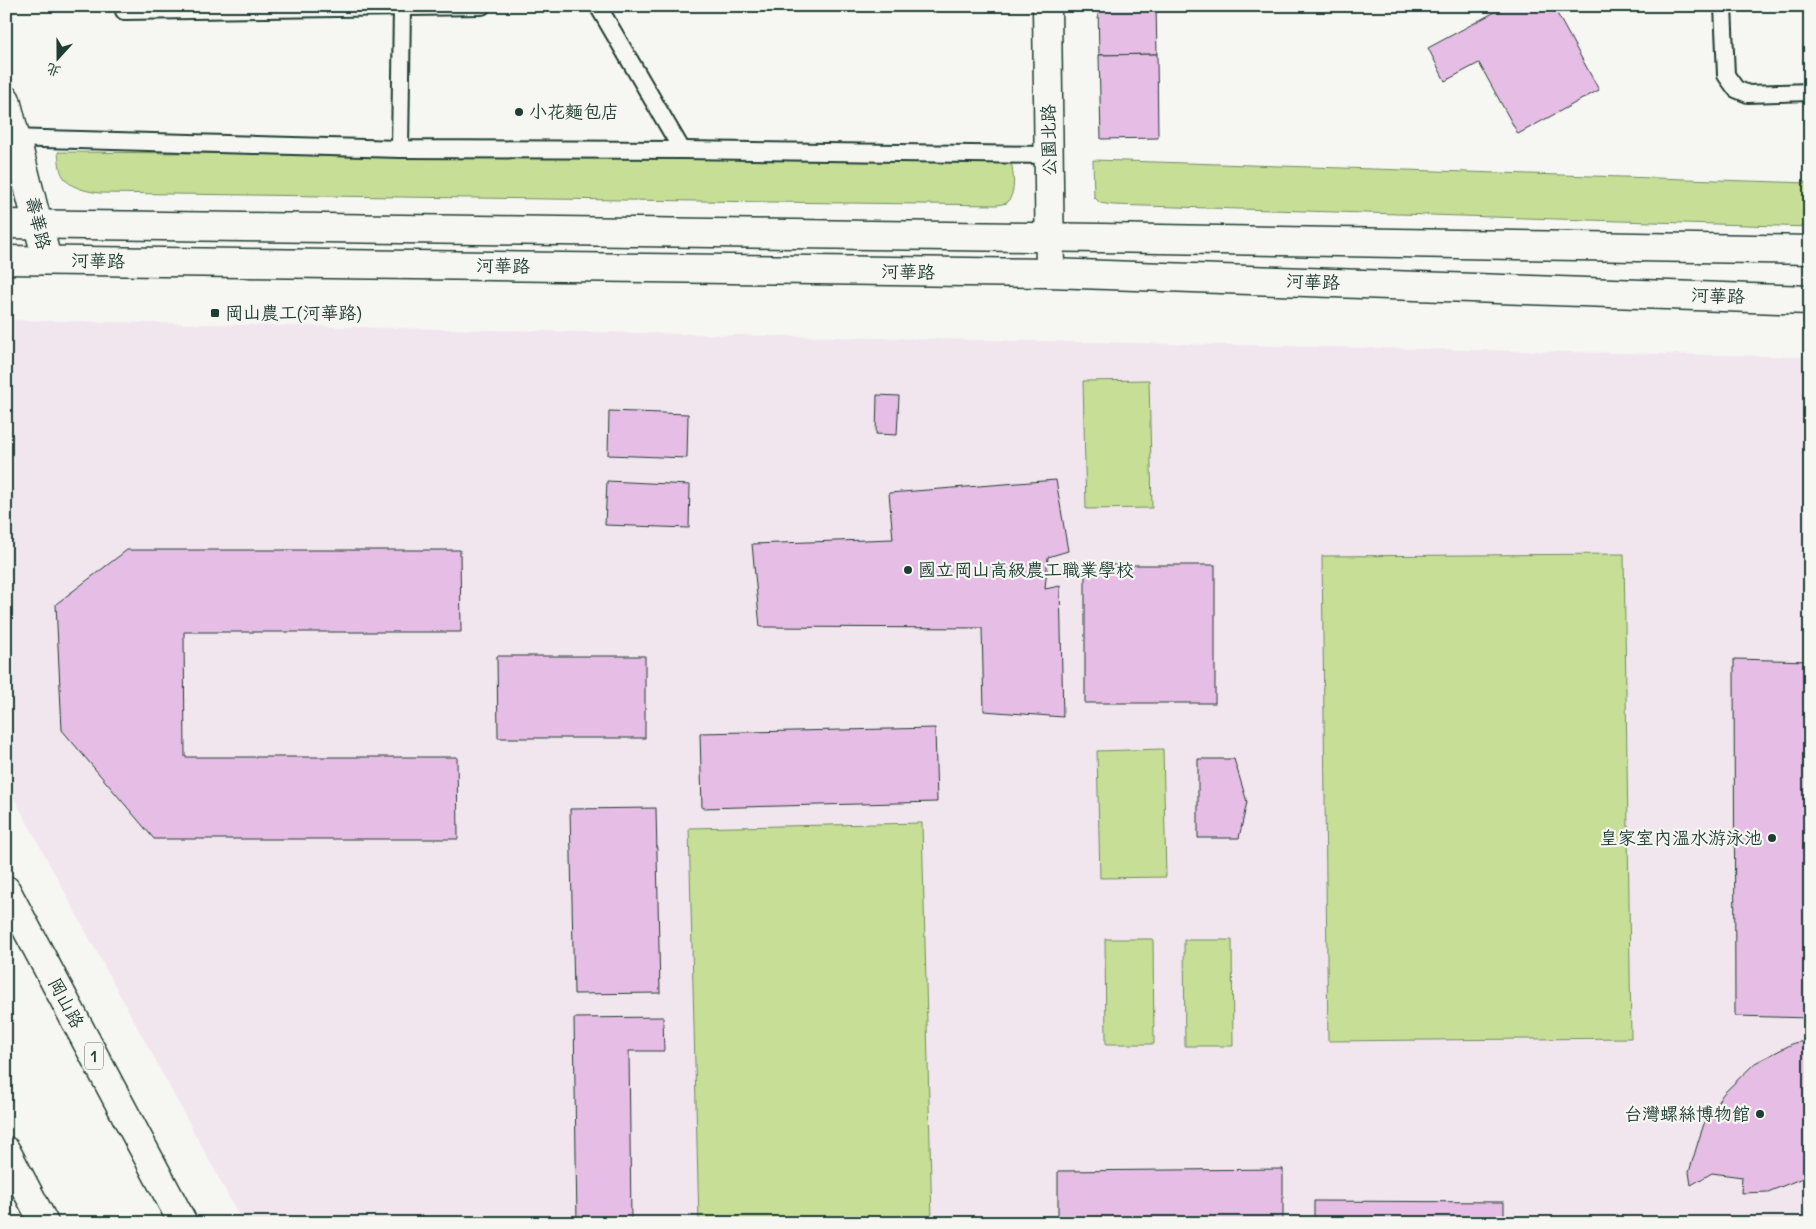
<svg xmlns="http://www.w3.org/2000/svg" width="1816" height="1229" font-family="Delius,'LXGW WenKai TC',sans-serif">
<rect width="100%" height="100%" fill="#f6f6f2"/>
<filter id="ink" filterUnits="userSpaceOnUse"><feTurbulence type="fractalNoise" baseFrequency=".02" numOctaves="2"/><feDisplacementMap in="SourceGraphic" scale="10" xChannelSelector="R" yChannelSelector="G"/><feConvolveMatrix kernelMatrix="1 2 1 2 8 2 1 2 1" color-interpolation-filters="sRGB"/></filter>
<g filter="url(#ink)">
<path fill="#f1e5ee" d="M6 320 1810 357V1223H243L6 783Z"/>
<g fill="#c6de95" stroke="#728e64">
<path d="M58 152 1011 159C1013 175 1017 190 1007 203L997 205 99 193C87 191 69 188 63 176 59 170 59 159 58 152Z"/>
<path d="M1093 160 1810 183V227L1113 205 1100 203 1094 197Z"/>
<path d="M1149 380 1152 508 1086 509 1083 381Z"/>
<path d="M1624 554 1631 1038 1328 1041 1322 556Z"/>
<path d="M1163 749 1166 877 1100 878 1097 751Z"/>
<path d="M922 823 932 1223H699L689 828Z"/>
<path d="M1105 939H1153L1154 1044H1106Z"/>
<path d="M1184 940H1232L1233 1046H1185Z"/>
</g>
<g fill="#e6bde4" stroke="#1f3d34">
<path d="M1098 6H1156L1157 54 1099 55Z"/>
<path d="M1506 6H1553L1599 90 1518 134 1479 63 1445 81 1428 48Z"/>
<path d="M1157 54 1158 138 1101 139 1099 55Z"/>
<path d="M877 395 899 396 897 435 876 434Z"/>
<path d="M609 411 688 414 687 458 608 455Z"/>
<path d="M1056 480 1068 551 1048 557 1045 589 1060 586 1063 717 984 711 982 628 760 627 752 544 893 539 889 493Z"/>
<path d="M607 481 690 485 689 528 605 525Z"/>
<path d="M127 550H460L461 632H184L185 757H457L458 839H154L62 730 56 604Z"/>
<rect x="1085" y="565" width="130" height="138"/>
<path d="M497 656H645V738H498Z"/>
<path d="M1734 659 1810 661V1018L1735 1016Z"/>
<path d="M935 728 937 802 702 808 700 733Z"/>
<path d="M1198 759H1234L1247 802 1239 838H1198Z"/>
<path d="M656 808 660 993 574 994 570 809Z"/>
<path d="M663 1017 664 1051H629L631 1221H664V1223H577L574 1018Z"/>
<path d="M1810 1040V1175L1768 1192 1741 1193 1742 1177 1712 1173 1691 1185 1689 1172 1699 1139 1705 1121 1723 1094 1755 1063 1794 1043Z"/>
<path d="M1283 1169V1223H1058V1171Z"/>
<path d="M1314 1201 1504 1202V1223H1314Z"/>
</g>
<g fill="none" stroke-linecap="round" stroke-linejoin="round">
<g stroke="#1f3d34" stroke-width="20">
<g id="service">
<path d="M598 6 682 150"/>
<path d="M1723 6 1726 75 1736 89 1748 94 1810 92"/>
<path d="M124 11 482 6"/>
<path d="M8 138 400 149 682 150 1050 155"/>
<path d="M400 149 402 6"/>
</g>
</g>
<g stroke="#1f3d34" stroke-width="31">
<g id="minor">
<path d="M1047 6 1050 273"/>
<path d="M6 100 47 260"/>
</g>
</g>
<g stroke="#1f3d34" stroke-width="31">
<g id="tertiary">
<path d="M6 224 1100 238 1810 250"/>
<path d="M6 260 1050 273 1810 300"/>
</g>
</g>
<g stroke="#1f3d34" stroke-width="31">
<g id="primary">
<path d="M6 890 183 1223"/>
<path d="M6 1151 44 1223"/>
</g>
</g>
<use href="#service" stroke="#f6f6f2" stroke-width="16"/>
<use href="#minor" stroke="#f6f6f2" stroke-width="28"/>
<use href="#tertiary" stroke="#f6f6f2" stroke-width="28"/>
<use href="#primary" stroke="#f6f6f2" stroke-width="28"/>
</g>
</g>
<g fill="#1f3d34" stroke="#f6f6f2" stroke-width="2">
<circle cx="519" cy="112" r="5"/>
<rect x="210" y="308" width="10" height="10" rx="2.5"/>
<circle cx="908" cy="570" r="5"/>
<circle cx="1772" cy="838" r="5"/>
<circle cx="1760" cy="1114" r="5"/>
</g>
<g text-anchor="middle" stroke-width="4.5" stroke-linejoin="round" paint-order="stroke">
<rect fill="#f6f6f2" stroke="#60746d" stroke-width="1" x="85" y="1042.5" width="18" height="27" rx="4"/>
<g font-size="16" font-weight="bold" fill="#1f3d34">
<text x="94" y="1062">1</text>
</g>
<g font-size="18" fill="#1f3d34" stroke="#f6f6f2" text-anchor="start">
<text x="529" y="118">小花麵包店</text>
<text x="225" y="319">岡山農工(河華路)</text>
<text x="918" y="576">國立岡山高級農工職業學校</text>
<text x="1762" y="844" text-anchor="end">皇家室內溫水游泳池</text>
<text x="1750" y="1120" text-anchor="end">台灣螺絲博物館</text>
</g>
<g font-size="18" fill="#1f3d34" stroke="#f6f6f2">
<text transform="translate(1049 140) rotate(-91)" y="6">公園北路</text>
<text transform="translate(38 223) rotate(76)" y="6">壽華路</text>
<text transform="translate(98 261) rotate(1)" y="6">河華路</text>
<text transform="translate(503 266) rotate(1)" y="6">河華路</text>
<text transform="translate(908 272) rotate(1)" y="6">河華路</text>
<text transform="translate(1313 282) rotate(2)" y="6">河華路</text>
<text transform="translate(1718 296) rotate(2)" y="6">河華路</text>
<text transform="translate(66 1003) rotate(62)" y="6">岡山路</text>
</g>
</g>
<rect width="1816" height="1229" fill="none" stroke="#f6f6f2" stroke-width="25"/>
<rect x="12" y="12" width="1791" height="1204" fill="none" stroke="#1f3d34" stroke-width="2" filter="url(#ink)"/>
<g transform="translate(58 58) rotate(201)" stroke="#f6f6f2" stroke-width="4" paint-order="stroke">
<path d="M0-4L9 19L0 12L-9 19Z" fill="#1f3d34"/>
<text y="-8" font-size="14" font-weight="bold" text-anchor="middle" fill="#1f3d34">北</text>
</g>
</svg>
